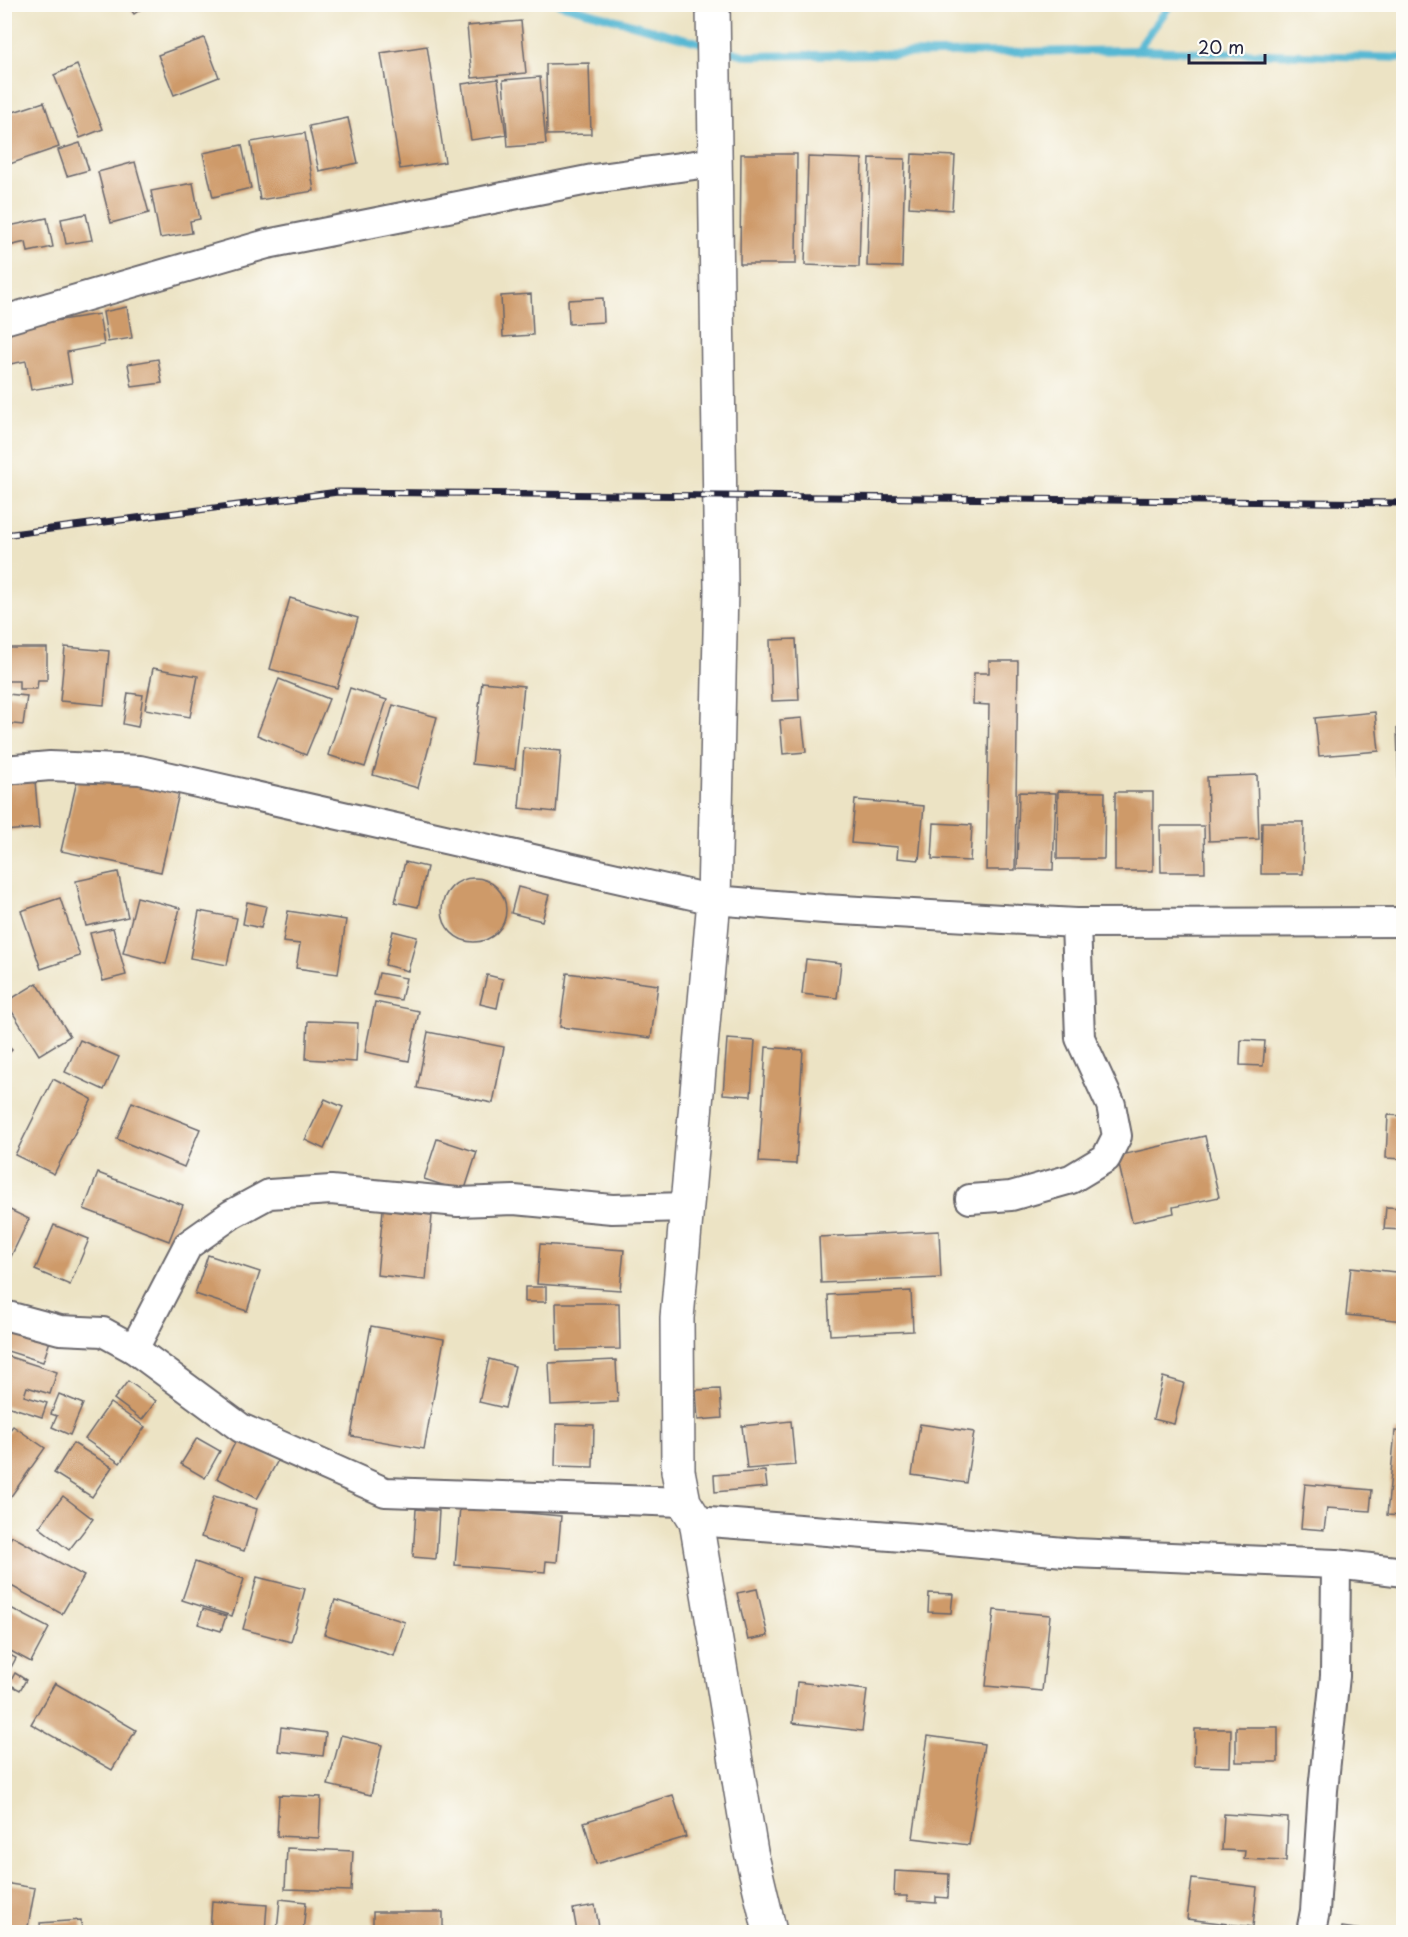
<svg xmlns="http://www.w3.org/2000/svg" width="1408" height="1937" font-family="'Playpen Sans',sans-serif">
<rect width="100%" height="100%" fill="#fdfcf7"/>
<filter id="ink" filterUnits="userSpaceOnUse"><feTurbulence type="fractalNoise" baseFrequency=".0167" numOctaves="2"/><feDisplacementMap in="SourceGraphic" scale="12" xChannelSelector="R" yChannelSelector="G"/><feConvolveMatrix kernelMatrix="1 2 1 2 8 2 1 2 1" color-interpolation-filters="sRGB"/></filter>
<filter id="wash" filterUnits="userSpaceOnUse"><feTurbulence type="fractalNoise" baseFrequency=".008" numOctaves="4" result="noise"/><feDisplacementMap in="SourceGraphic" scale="24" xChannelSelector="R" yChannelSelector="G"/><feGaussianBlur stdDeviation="1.35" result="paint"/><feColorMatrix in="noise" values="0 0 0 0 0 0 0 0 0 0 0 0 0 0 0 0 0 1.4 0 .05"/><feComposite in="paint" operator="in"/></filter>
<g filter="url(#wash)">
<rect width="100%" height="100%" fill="#ece3c4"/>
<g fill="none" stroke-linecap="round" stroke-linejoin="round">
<g stroke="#54b7d3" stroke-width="8">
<path d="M559 4 705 44"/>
<path d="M722 49 748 56 1137 50 1404 58"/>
<path d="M1137 50 1171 4"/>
</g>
</g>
<g id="blocks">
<g fill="#ce9a69">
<path d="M127 4H148L134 14Z"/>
<path d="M521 21 526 73 472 78 467 26Z"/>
<path d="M204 38 219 77 174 95 158 55Z"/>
<path d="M427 46 445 162 400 169 381 53Z"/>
<path d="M589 63 591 134 547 135 546 64Z"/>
<path d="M77 65 103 129 80 138 54 75Z"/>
<path d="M540 77 546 144 508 147 503 80Z"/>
<path d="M498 79 506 135 471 140 462 84Z"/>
<path d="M44 102 59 147 4 166V115Z"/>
<path d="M348 118 358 163 319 171 309 126Z"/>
<path d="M305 133 314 191 260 200 251 142Z"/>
<path d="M80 143 89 170 67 176 58 150Z"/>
<path d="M242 145 251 188 213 197 203 153Z"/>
<path d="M741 154H797L796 264H740Z"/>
<path d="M912 154 955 156 952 210 909 207Z"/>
<path d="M808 157 862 159 859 267 805 265Z"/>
<path d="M870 158 905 159 902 267 867 266Z"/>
<path d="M135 162 149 213 111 223 98 172Z"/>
<path d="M193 183 200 219 190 221 192 233 160 238 151 191Z"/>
<path d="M86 214 92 240 66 244 61 219Z"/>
<path d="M47 218 53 247 28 252 26 242 4 247V227Z"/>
<path d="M531 294 533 335 503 337 501 296Z"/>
<path d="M603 298 604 322 569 324 568 300Z"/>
<path d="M127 307 132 338 108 342 103 312Z"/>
<path d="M99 314 104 345 67 352 72 383 31 390 26 361 4 365V329Z"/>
<path d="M158 359 162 383 132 387 128 364Z"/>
<path d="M290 598 358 618 337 688 270 669Z"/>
<path d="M796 639 799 700 772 701 770 640Z"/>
<path d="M65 647 109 651 104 705 60 701Z"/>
<path d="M4 648H47V680H38L37 689H19V681H4Z"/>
<path d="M989 661H1018L1015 870H986L989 705 973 704 974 673H989Z"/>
<path d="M153 668 198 676 190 717 145 709Z"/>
<path d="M279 679 329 699 306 755 257 735Z"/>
<path d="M482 682 524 686 515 769 472 764Z"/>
<path d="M350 688 387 700 365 767 328 755Z"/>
<path d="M128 693 143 695 138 727 123 724Z"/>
<path d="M7 694 27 696 23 725 4 723Z"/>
<path d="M393 705 437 717 418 788 373 775Z"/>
<path d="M1375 712 1379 751 1319 756 1315 718Z"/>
<path d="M802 718 806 752 783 754 780 720Z"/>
<path d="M1404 727V791H1399L1397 728Z"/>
<path d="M524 748 561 751 556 812 519 808Z"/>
<path d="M79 772 179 793 161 872 61 851Z"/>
<path d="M1257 775 1259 839 1209 841 1207 777Z"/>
<path d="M4 777 35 781 39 828 4 831Z"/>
<path d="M1058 791 1105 792 1104 859H1057Z"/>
<path d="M1019 792 1056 793 1053 870 1017 869Z"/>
<rect x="1115" y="792" width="38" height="79"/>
<path d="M855 800 924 806 919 860 897 858 898 847 851 843Z"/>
<path d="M1262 822H1304L1303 874H1261Z"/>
<path d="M934 823 972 825 970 861 932 859Z"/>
<path d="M1160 826H1204L1205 872H1161Z"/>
<path d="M405 862 427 867 418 907 395 902Z"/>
<path d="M118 872 128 917 86 926 76 881Z"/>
<circle cx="474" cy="910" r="32"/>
<path d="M518 887 549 895 542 921 511 913Z"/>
<path d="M137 897 180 908 166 964 123 953Z"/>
<path d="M60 898 80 956 41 969 21 911Z"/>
<path d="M247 902 266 906 261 928 243 924Z"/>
<path d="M199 911 237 918 227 965 190 958Z"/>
<path d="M288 911 346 920 338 974 296 968 300 944 283 942Z"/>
<path d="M113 928 126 975 103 981 90 933Z"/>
<path d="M393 931 417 937 408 971 385 965Z"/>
<path d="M806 959 841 963 837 998 802 994Z"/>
<path d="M379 973 406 978 401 1000 374 995Z"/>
<path d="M567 973 658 985 651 1038 560 1027Z"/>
<path d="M487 975 503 979 497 1008 480 1004Z"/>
<path d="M37 983 70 1036 39 1055 6 1002Z"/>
<path d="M375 1002 419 1011 409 1061 365 1052Z"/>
<path d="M308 1021 358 1023 356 1062 306 1059Z"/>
<path d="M428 1032 504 1047 493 1103 417 1088Z"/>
<path d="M727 1039 755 1041 751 1096 723 1094Z"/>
<path d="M80 1040 119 1057 104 1090 65 1072Z"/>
<path d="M1241 1040 1265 1041 1263 1066 1240 1065Z"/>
<path d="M5 1043 12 1050 5 1057Z"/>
<path d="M766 1047 803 1050 796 1164 759 1162Z"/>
<path d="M53 1079 92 1099 54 1174 15 1155Z"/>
<path d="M325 1099 343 1107 324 1149 305 1140Z"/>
<path d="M132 1102 200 1129 184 1167 117 1139Z"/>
<path d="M1388 1115 1404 1116V1159L1386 1158Z"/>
<path d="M1205 1136 1219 1197 1173 1207 1174 1213 1132 1222 1117 1156Z"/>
<path d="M437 1139 477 1152 464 1192 424 1179Z"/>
<path d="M98 1173 183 1205 169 1241 84 1209Z"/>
<path d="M4 1207 29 1219 4 1271Z"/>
<path d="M1386 1207 1404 1208V1230L1384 1229Z"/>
<path d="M383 1210 432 1215 426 1280 377 1275Z"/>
<path d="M54 1225 89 1239 70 1285 35 1270Z"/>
<path d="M939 1231 941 1278 821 1283 819 1237Z"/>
<path d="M540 1244 624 1250 620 1290 537 1284Z"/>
<path d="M208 1255 260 1272 247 1311 195 1294Z"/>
<path d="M1351 1267 1404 1273V1321L1346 1315Z"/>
<rect x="525" y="1287" width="21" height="15"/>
<path d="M911 1291 913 1331 830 1335 828 1295Z"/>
<path d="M556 1303H619L620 1349 557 1350Z"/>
<path d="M371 1326 444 1339 424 1449 351 1436Z"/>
<path d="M4 1327 50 1341 43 1362 4 1350Z"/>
<path d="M4 1355 57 1372 50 1394 27 1387 24 1396 47 1403 42 1417 4 1405Z"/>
<path d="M489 1359 515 1366 505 1408 479 1402Z"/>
<path d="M616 1360 618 1402 551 1405 549 1363Z"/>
<path d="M1163 1377 1184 1383 1174 1424 1153 1419Z"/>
<path d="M128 1381 156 1401 142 1420 114 1399Z"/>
<path d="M720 1389 722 1418 698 1420 696 1390Z"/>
<path d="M59 1394 83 1404 70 1435 52 1427 57 1416 51 1414Z"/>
<path d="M110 1403 145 1427 120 1463 85 1439Z"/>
<path d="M791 1421 795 1465 747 1469 742 1426Z"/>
<path d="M556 1424 594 1425 593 1467 555 1466Z"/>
<path d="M920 1424 974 1432 966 1483 912 1475Z"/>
<path d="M13 1426 45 1448 7 1502 4 1500V1437Z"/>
<path d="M1395 1431 1404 1432V1516L1387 1515Z"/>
<path d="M197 1438 220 1451 205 1478 181 1464Z"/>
<path d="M237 1439 278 1460 257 1499 217 1478Z"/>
<path d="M73 1443 112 1467 92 1497 54 1473Z"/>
<path d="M765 1471 767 1487 715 1492 714 1475Z"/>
<path d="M1305 1484 1372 1490 1370 1511 1327 1508 1324 1530 1301 1528Z"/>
<path d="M63 1496 93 1519 69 1550 39 1527Z"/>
<path d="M214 1496 257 1509 244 1551 201 1537Z"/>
<path d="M460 1507 561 1516 557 1562 546 1561 545 1572 455 1565Z"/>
<path d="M416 1509 439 1511 436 1559 413 1557Z"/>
<path d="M12 1536 84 1576 62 1614 4 1582V1550Z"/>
<path d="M195 1562 244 1579 232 1616 182 1600Z"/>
<path d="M257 1577 305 1589 291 1642 243 1629Z"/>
<path d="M757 1589 768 1636 748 1640 737 1593Z"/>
<path d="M929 1593 953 1594 951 1613 928 1612Z"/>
<path d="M335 1600 405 1622 394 1656 324 1634Z"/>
<path d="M5 1605 49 1628 31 1662 5 1648Z"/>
<path d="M203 1609 226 1616 221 1631 198 1624Z"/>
<path d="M994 1610 1050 1615 1042 1691 986 1686Z"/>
<path d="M4 1652 16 1658 8 1673 4 1671Z"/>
<path d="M15 1673 26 1680 20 1690 9 1684Z"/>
<path d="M797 1682 867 1690 862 1731 793 1723Z"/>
<path d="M55 1683 136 1730 112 1770 31 1724Z"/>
<path d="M281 1727 326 1733 323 1756 278 1751Z"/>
<rect x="1236" y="1727" width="42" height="35"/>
<path d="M1195 1729H1231L1230 1767 1194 1766Z"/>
<path d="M341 1735 382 1745 371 1795 328 1785Z"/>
<path d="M928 1736 984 1744 969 1845 913 1838Z"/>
<path d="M279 1795 321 1797 319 1838 277 1836Z"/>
<path d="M673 1795 686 1837 596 1864 584 1822Z"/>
<path d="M1224 1814 1288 1818 1286 1861 1244 1859 1245 1851 1222 1850Z"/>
<path d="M287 1848 353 1851 351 1891 285 1889Z"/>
<path d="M895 1871 949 1874 948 1898 936 1897V1903L907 1901V1896H894Z"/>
<path d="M1192 1879 1257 1887 1253 1927 1187 1919Z"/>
<path d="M4 1883 35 1888 27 1932H4Z"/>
<path d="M280 1899 306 1902 303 1932H277Z"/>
<path d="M212 1901 267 1905 265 1932H210Z"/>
<path d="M595 1905 600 1932H577L573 1909Z"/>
<rect x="373" y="1912" width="70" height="20"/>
<path d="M81 1920 82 1932H41L40 1923Z"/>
<path d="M1342 1927 1368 1931V1932H1341Z"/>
</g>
</g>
</g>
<g filter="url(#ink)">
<use href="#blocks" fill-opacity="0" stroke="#69666b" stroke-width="1.5"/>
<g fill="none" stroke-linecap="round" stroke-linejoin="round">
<g stroke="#69666b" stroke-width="32">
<g id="minor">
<path d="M4 320 267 244 593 179 716 162"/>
<path d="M4 770 50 766 140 770 714 900 824 909 1076 923 1404 922"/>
<path d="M970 1199 1011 1196 1071 1179 1106 1158 1117 1136 1111 1105 1080 1038 1076 923"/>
<path d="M4 1315 60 1330 103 1332 134 1349 188 1245 232 1214 269 1194 331 1190 458 1202 514 1200 612 1209 686 1207"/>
<path d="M134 1349 241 1428 385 1492 684 1502"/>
<path d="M696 1521 929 1539 1074 1553 1336 1564 1404 1572"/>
<path d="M1311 1932 1315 1911 1323 1790 1335 1676 1336 1564"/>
</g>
</g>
<g stroke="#69666b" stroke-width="36">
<path id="tertiary" d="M713 4 721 589 714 900 677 1318 678 1471 684 1502 696 1521 751 1852 770 1932"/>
</g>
<use href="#minor" stroke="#fff" stroke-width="28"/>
<use href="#tertiary" stroke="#fff" stroke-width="33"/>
<g stroke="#22223b" stroke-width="7">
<path id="rail" d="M4 535 338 492 1404 503"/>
</g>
<use href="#rail" stroke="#fdfcf7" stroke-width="4.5" stroke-dasharray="14" stroke-linecap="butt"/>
</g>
</g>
<rect width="1408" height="1937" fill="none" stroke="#fdfcf7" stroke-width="24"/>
<path d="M1189 54v9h76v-9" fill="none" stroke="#22223b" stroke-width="3"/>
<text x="1198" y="54" font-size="18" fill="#22223b" stroke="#fdfcf7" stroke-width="4.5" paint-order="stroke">20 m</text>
</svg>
